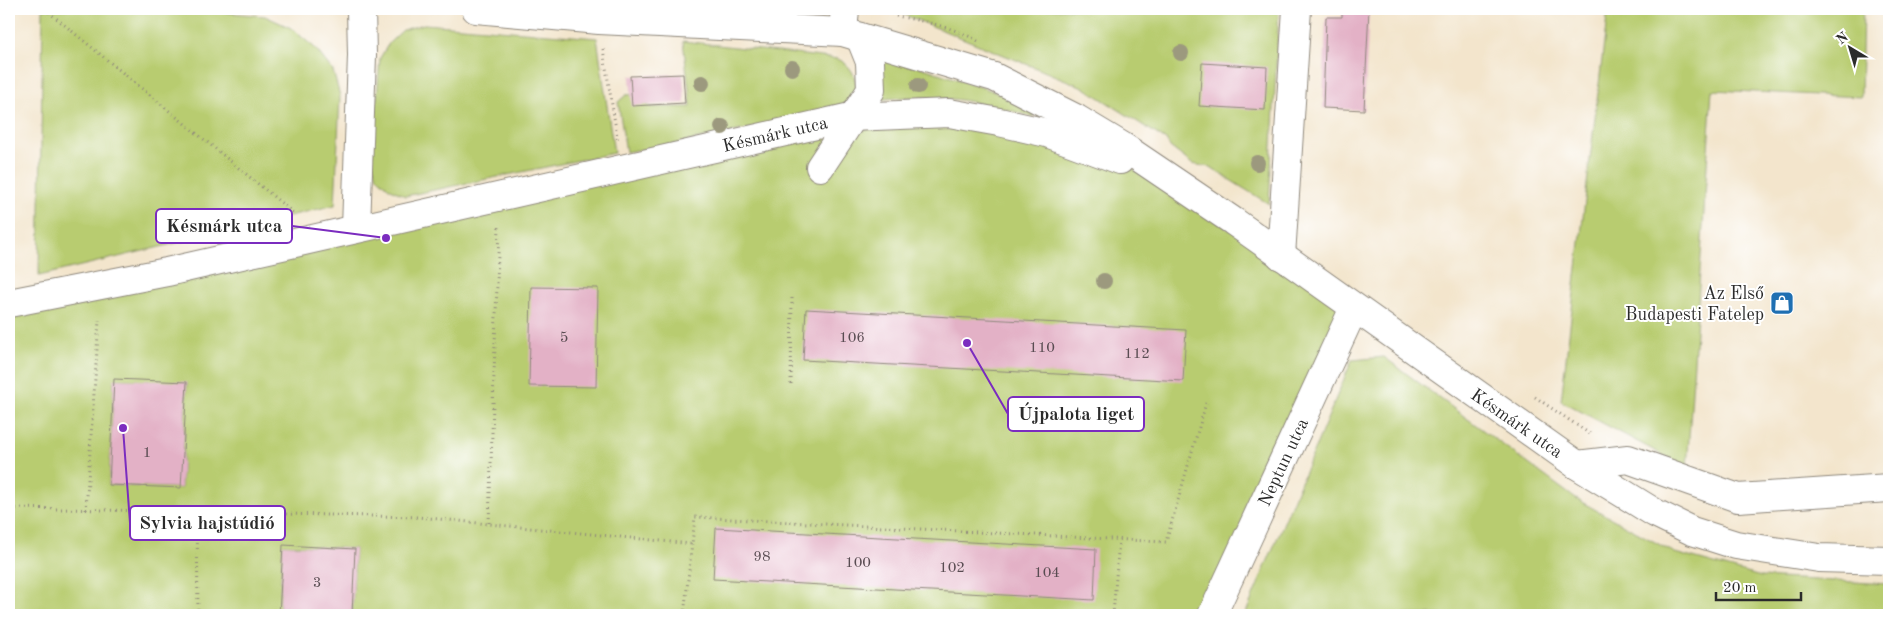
<svg xmlns="http://www.w3.org/2000/svg" width="1898" height="624" font-family="'Old Standard TT',serif">
<rect width="100%" height="100%" fill="#fff"/>
<filter id="ink" filterUnits="userSpaceOnUse"><feTurbulence type="fractalNoise" baseFrequency=".02" numOctaves="2"/><feDisplacementMap in="SourceGraphic" scale="10" xChannelSelector="R" yChannelSelector="G"/><feConvolveMatrix kernelMatrix="1 2 1 2 8 2 1 2 1" color-interpolation-filters="sRGB"/></filter>
<filter id="wash" filterUnits="userSpaceOnUse"><feTurbulence type="fractalNoise" baseFrequency=".0096" numOctaves="4" result="noise"/><feDisplacementMap in="SourceGraphic" scale="20" xChannelSelector="R" yChannelSelector="G"/><feGaussianBlur stdDeviation="1.12" result="paint"/><feColorMatrix in="noise" values="0 0 0 0 0 0 0 0 0 0 0 0 0 0 0 0 0 1.4 0 .05"/><feComposite in="paint" operator="in"/></filter>
<g filter="url(#wash)">
<rect width="100%" height="100%" fill="#f3e5cc"/>
<g fill="#b8cc6f" stroke="#727c4d" fill-rule="evenodd">
<path d="M43 9H186L265 16 291 28 315 48 333 71 340 96 335 205 39 276Z"/>
<path d="M890 9H1279L1269 204 1209 167 1192 164 1170 147 1166 140 1083 87Z"/>
<path d="M1608 9H1863L1861 97 1712 90 1687 468 1561 401Z"/>
<path d="M424 24 597 38 614 153 405 196 389 188 377 177 372 160 380 58 389 43 403 30Z"/>
<path d="M683 41 838 59C851 65 857 77 856 90L841 110 674 144 626 152 618 102 626 95 638 94 650 107H691Z"/>
<path d="M880 59 902 61 1002 94 1034 113 1033 117C980 101 933 92 878 100Z"/>
<path d="M949 113 1111 155 1354 308 1212 615H352L355 549 283 545 279 615H9V303L356 228ZM114 379 187 383 181 488 109 485Z"/>
<path d="M1384 357 1576 499 1675 553 1761 577 1889 584V615H1245L1352 360Z"/>
</g>
<g id="blocks">
<g fill="#e3b1c6">
<path d="M1342 9H1369L1364 110 1323 108 1326 17H1342Z"/>
<path d="M1202 63 1267 67 1265 110 1199 106Z"/>
<path d="M683 74 685 103 632 106 630 76Z"/>
<path d="M531 287 598 288 596 387 529 386Z"/>
<path d="M806 309 1186 330 1183 381 803 360Z"/>
<path d="M114 379 187 382 181 488 109 485Z"/>
<path d="M716 528 1096 549 1094 600 713 579Z"/>
<path d="M283 545 355 549 352 615H279Z"/>
</g>
</g>
</g>
<g filter="url(#ink)">
<use href="#blocks" fill-opacity="0" stroke="#8f887c" stroke-width="1"/>
<g fill="none" stroke-linecap="round" stroke-linejoin="round">
<g stroke="#8f887c" stroke-width="30">
<g id="minor">
<path d="M476 9 599 20 843 32 994 77 1077 119 1122 146 1233 221 1577 465 1655 513 1692 531 1736 545 1819 558 1889 560"/>
<path d="M843 32 845 9"/>
<path d="M820 167 871 90 870 62 860 37"/>
<path d="M356 228 362 55 361 9"/>
<path d="M1281 256 1297 9"/>
<path d="M9 303 167 272 851 117 949 113 999 122 1047 133 1120 160"/>
<path d="M1577 465 1628 459 1738 498 1889 488"/>
<path d="M1212 615 1354 308"/>
</g>
</g>
<g stroke="#8f887c" stroke-width="3" stroke-dasharray="1 4" stroke-linecap="butt">
<path d="M45 9 296 215"/>
<path d="M896 16C923 21 954 27 978 41"/>
<path d="M603 49 618 142"/>
<path d="M791 384 792 298"/>
<path d="M1535 397 1590 434"/>
<path d="M16 508 418 517 692 544 695 517 1166 542 1206 403"/>
<path d="M86 510 99 320"/>
<path d="M197 513 198 615"/>
<path d="M489 523 499 226"/>
<path d="M684 615 692 544"/>
<path d="M1113 615 1119 540"/>
</g>
<use href="#minor" stroke="#fff" stroke-width="28"/>
</g>
<g fill="#9c997e">
<circle cx="1181" cy="53" r="8"/>
<circle cx="792" cy="68" r="8"/>
<circle cx="702" cy="83" r="8"/>
<circle cx="918" cy="86" r="8"/>
<circle cx="722" cy="127" r="8"/>
<circle cx="1257" cy="163" r="8"/>
<circle cx="1104" cy="281" r="8"/>
</g>
</g>
<defs>
<g id="shop-square" transform="scale(1.25)"><rect x="-9" y="-9" width="18" height="18" rx="4" fill="#1f6fb2" stroke="#fff"/><path d="M-5-2.5h2.3a2.7 3.5 0 0 1 5.4 0H5L5.5 6h-11ZM-1.5-2.5h3a1.5 2.3 0 0 0-3 0Z" fill="#fff"/></g>
</defs>
<g fill-rule="evenodd">
<use href="#shop-square" x="1782" y="303"/>
</g>
<g text-anchor="middle" stroke-width="4" stroke-linejoin="round" paint-order="stroke">
<g font-size="15" fill="#594c52">
<text x="564" y="342">5</text>
<text x="852" y="342">106</text>
<text x="1042" y="352">110</text>
<text x="1137" y="358">112</text>
<text x="147" y="457">1</text>
<text x="762" y="561">98</text>
<text x="858" y="567">100</text>
<text x="952" y="572">102</text>
<text x="1047" y="577">104</text>
<text x="317" y="587">3</text>
</g>
<g font-size="18" fill="#2b2b2b" stroke="#fff">
<text transform="translate(775 134) rotate(-13)" y="6">Késmárk utca</text>
<text transform="translate(1517 423) rotate(35)" y="6">Késmárk utca</text>
<text transform="translate(1283 462) rotate(-65)" y="6">Neptun utca</text>
</g>
<g font-size="18" fill="#2b2b2b" stroke="#fff" text-anchor="end">
<text x="1764" y="299">Az Első<tspan x="1764" dy="21">Budapesti Fatelep</tspan></text>
</g>
</g>
<path fill="none" stroke="#7b2cbf" stroke-width="2" d="M386 238L292 226M967 343L1008 414M123 428L130 523"/>
<g fill="#7b2cbf" stroke="#fff" stroke-width="2">
<circle cx="386" cy="238" r="5"/>
<circle cx="967" cy="343" r="5"/>
<circle cx="123" cy="428" r="5"/>
</g>
<g fill="#fff" stroke="#7b2cbf" stroke-width="2">
<rect x="156" y="209" width="136" height="34" rx="5"/>
<rect x="1008" y="397" width="136" height="34" rx="5"/>
<rect x="130" y="506" width="155" height="34" rx="5"/>
</g>
<g font-size="19" text-anchor="middle" font-weight="bold" fill="#2b2b2b">
<text x="224" y="232">Késmárk utca</text>
<text x="1076" y="420">Újpalota liget</text>
<text x="207" y="529">Sylvia hajstúdió</text>
</g>
<rect width="1898" height="624" fill="none" stroke="#fff" stroke-width="30"/>
<g transform="translate(1850 48) rotate(322)" stroke="#ffffff" stroke-width="4" paint-order="stroke">
<path d="M0-4L9 19L0 12L-9 19Z" fill="#2b2b2b"/>
<text y="-8" font-size="14" font-weight="bold" text-anchor="middle" fill="#2b2b2b">N</text>
</g>
<path d="M1716 592v8h85v-8" fill="none" stroke="#2b2b2b" stroke-width="2.5"/>
<text x="1723" y="592" font-size="15" fill="#2b2b2b" stroke="#ffffff" stroke-width="4" paint-order="stroke">20 m</text>
</svg>
